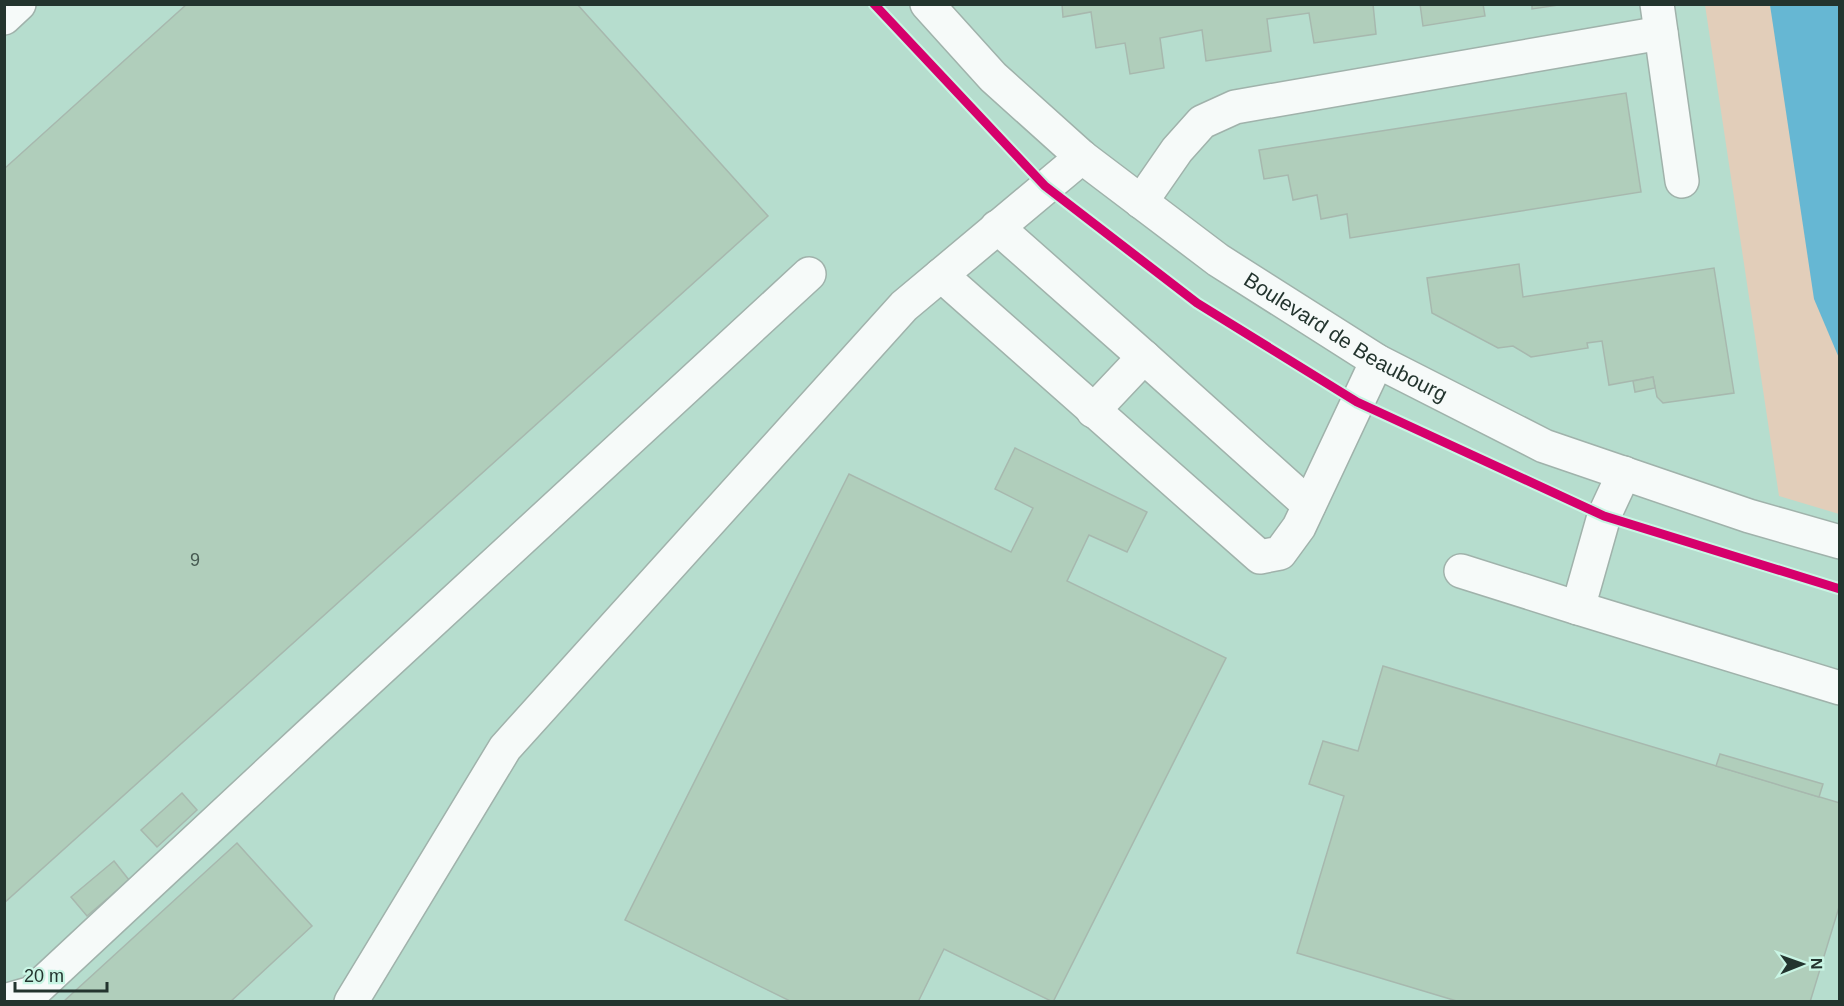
<svg xmlns="http://www.w3.org/2000/svg" width="1844" height="1006" font-family="Arial,sans-serif">
<rect width="100%" height="100%" fill="#c6ded5"/>
<rect fill="#b6ddce" x="5" y="5" width="1834" height="996"/>
<path fill="#e2ceba" d="M1705 5H1839V514L1779 496Z"/>
<path fill="#66b7d3" d="M1770 5H1839V358L1814 299Z"/>
<g fill="#b0cebb" stroke="#a7b8ae" stroke-width="1.5">
<path d="M187 4H577L768 216 4 903V169Z"/>
<path d="M1062 4H1373L1376 34 1314 43 1309 13 1267 19 1271 51 1206 61 1202 30 1160 38 1164 68 1130 74 1125 43 1096 48 1091 12 1063 17Z"/>
<path d="M1420 4H1483L1485 16 1423 26Z"/>
<path d="M1532 4H1565L1532 9Z"/>
<path d="M1626 93 1641 192 1350 238 1347 214 1321 219 1317 195 1293 200 1288 175 1264 179 1259 150Z"/>
<path d="M1519 264 1523 297 1714 268 1734 393 1663 403 1657 397 1653 377 1609 385 1602 341 1587 343 1588 348 1531 357 1513 346 1498 348 1432 313 1427 278Z"/>
<path d="M1653 377 1655 388 1635 392 1633 381Z"/>
<path d="M1015 448 1147 512 1127 552 1089 535 1067 581 1226 658 1053 1002 944 949 918 1002H792L625 920 849 474 1011 552 1033 508 995 489Z"/>
<path d="M1383 666 1840 803V904L1810 1002H1460L1297 953 1344 796 1309 784 1323 741 1358 751Z"/>
<path d="M1720 754 1823 784 1819 797 1716 766Z"/>
<path d="M182 793 197 810 157 847 141 830Z"/>
<path d="M237 843 312 926 230 1002H63Z"/>
<path d="M114 861 129 880 87 916 71 897Z"/>
</g>
<g fill="none" stroke-linecap="round" stroke-linejoin="round">
<g stroke="#a0b2ab" stroke-width="36">
<g id="minor">
<path d="M1657 4 1682 181"/>
<path d="M4 18 19 4"/>
<path d="M1141 202 1177 150 1202 122 1235 107 1661 33"/>
<path d="M997 227 1144 357"/>
<path d="M941 275 1260 557 1280 553 1299 527 1377 361"/>
<path d="M1093 411 1144 357 1309 505"/>
<path d="M1624 473 1604 516 1578 608 1840 688"/>
<path d="M1461 571 1578 608"/>
<path d="M4 1001 32 993 310 734 809 274"/>
<path d="M351 1002 505 748 904 306 1082 157"/>
</g>
</g>
<g stroke="#a0b2ab" stroke-width="36">
<g id="major">
<path id="s1" d="M927 4 993 77 1082 157 1218 260 1377 361 1544 446 1749 516 1840 542"/>
</g>
</g>
<use href="#minor" stroke="#f6faf9" stroke-width="33"/>
<use href="#major" stroke="#f6faf9" stroke-width="33"/>
<g stroke="#c9f5e4" stroke-width="13">
<path id="cycleway" d="M874 4 1045 186 1197 303 1357 402 1604 516 1840 589"/>
</g>
<use href="#cycleway" stroke="#d6006c" stroke-width="9"/>
</g>
<g text-anchor="middle" stroke-width="4.5" stroke-linejoin="round" paint-order="stroke">
<g font-size="18" fill="#465a51">
<text x="195" y="566">9</text>
</g>
<g font-size="21" fill="#23342e" stroke="#c9f5e4">
<text dy="7" stroke="none"><textPath href="#s1" startOffset="538">Boulevard de Beaubourg</textPath></text>
</g>
</g>
<rect width="1844" height="1006" fill="none" stroke="#23342e" stroke-width="12"/>
<g transform="translate(1802 964) rotate(89)" stroke="#c9f5e4" stroke-width="4.5" paint-order="stroke">
<path d="M0-4.5L10 22L0 15L-10 22Z" fill="#23342e"/>
<text y="-9" font-size="16" font-weight="bold" text-anchor="middle" fill="#23342e">N</text>
</g>
<path d="M15 982v9h92v-9" fill="none" stroke="#23342e" stroke-width="3"/>
<text x="24" y="982" font-size="18" fill="#23342e" stroke="#c9f5e4" stroke-width="4.5" paint-order="stroke">20 m</text>
</svg>
